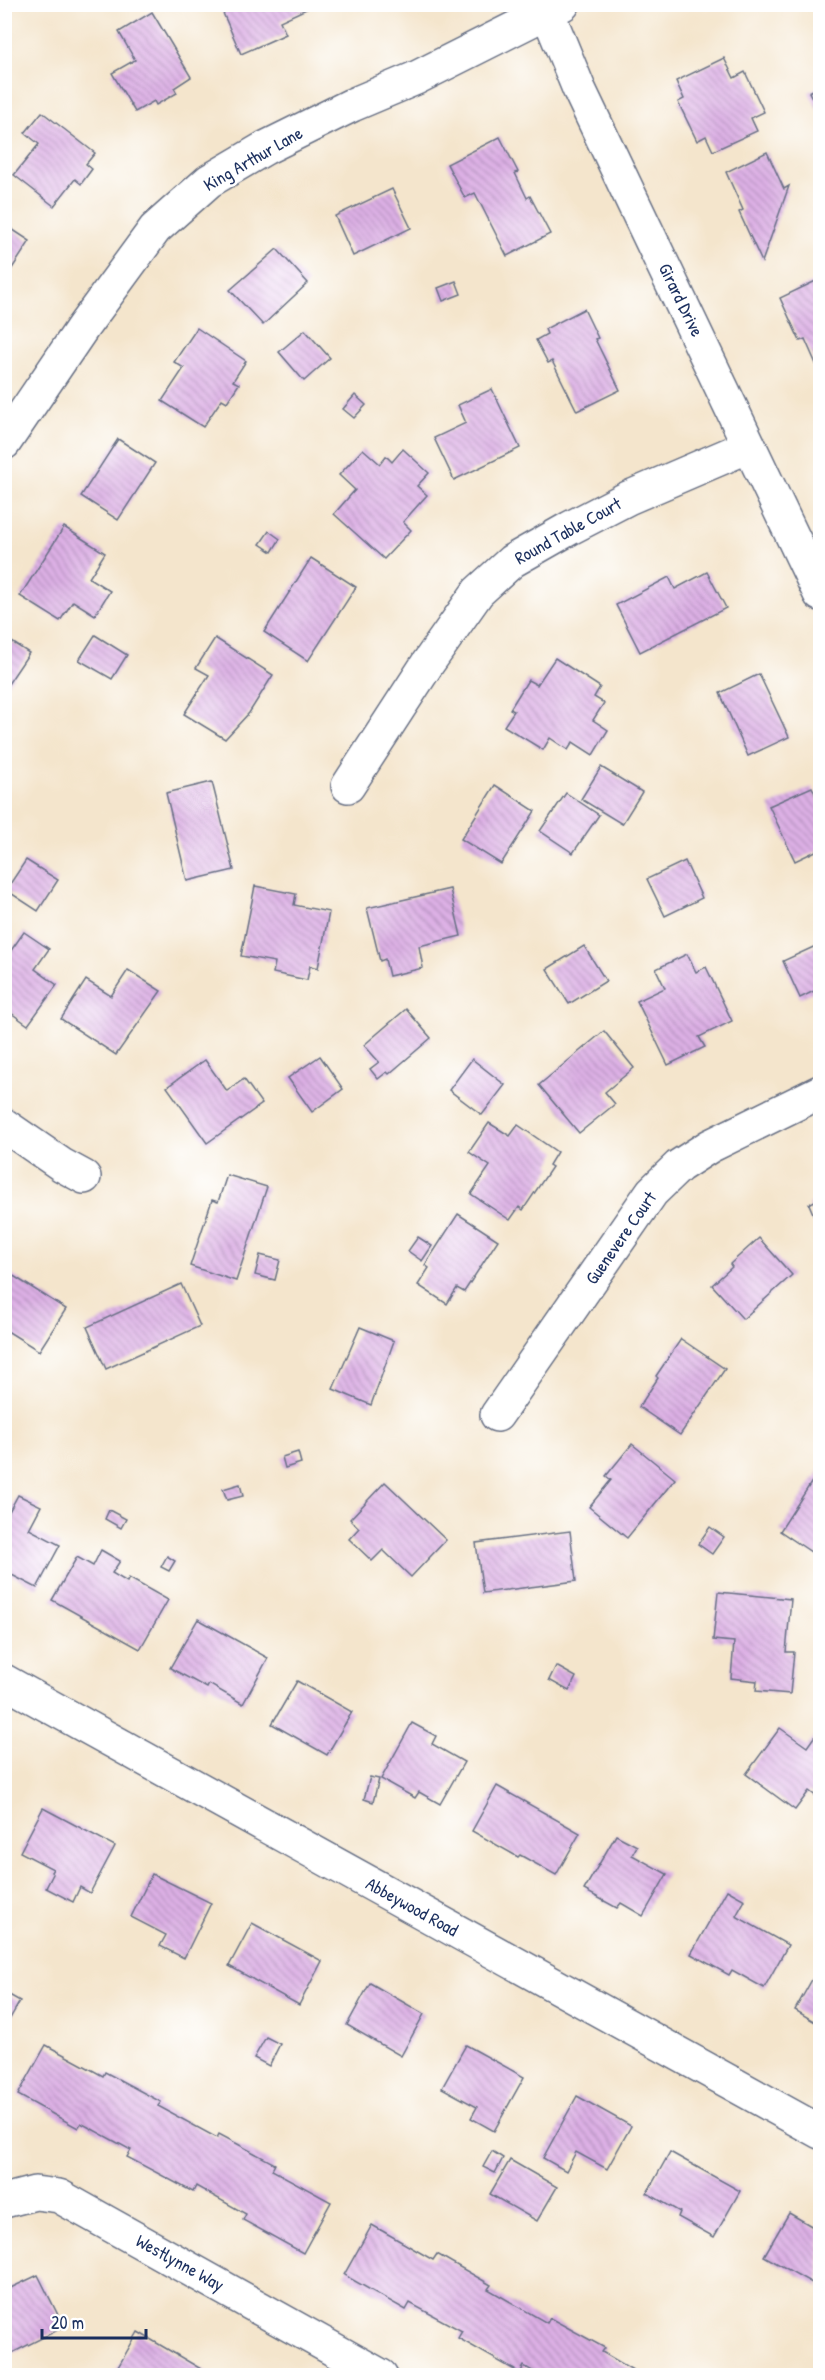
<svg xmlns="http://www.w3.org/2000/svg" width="825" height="2380" font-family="'Patrick Hand',sans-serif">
<defs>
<pattern id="building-back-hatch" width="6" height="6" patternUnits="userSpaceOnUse" patternTransform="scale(1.5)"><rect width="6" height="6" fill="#ddb0e5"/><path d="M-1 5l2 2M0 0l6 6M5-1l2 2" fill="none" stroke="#b290bd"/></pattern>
</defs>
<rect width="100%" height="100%" fill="#fff"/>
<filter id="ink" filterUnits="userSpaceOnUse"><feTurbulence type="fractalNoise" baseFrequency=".0167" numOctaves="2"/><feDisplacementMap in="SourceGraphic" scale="12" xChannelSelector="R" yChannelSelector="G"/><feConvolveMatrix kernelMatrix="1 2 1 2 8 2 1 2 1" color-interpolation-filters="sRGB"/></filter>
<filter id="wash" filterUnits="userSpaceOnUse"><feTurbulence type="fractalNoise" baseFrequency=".008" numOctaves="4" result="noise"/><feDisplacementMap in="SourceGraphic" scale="24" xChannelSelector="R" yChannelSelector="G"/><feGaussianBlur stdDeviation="1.35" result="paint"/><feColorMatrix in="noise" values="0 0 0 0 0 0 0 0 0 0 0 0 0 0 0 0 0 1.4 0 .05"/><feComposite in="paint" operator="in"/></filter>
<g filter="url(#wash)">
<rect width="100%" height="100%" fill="#f4e5cc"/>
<g id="blocks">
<g fill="url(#building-back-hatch)">
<path d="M219 4H317L280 21 286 34 241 54Z"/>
<path d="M152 12 191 77 174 88 177 93 156 105 154 101 135 112 112 73 135 60 119 32Z"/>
<path d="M724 58 734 78 745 72 764 112 751 118 757 131 713 151 706 136 697 141 678 102 684 99 676 81Z"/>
<path d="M820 86V108L818 110 809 92Z"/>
<path d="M42 112 95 153 86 164 92 169 81 184 75 179 54 206 14 175 39 144 25 133Z"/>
<path d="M500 137 518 172 515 173 527 198 530 196 550 234 507 256 475 193 465 198 447 164Z"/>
<path d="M767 152 784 189 789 186 762 262 739 212 743 210 726 172Z"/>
<path d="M392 189 411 228 353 256 335 216Z"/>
<path d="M4 224 30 241 11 270 8 267 4 271Z"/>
<path d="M277 249 308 283 263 325 230 290Z"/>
<path d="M820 279V373L805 339 800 341 780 298Z"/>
<path d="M456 281 461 294 443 301 438 288Z"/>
<path d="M584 309 598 338 595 339 620 390 577 411 552 361 548 363 536 340 547 334 545 329Z"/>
<path d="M197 328 246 361 233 381 239 384 227 402 222 399 203 427 162 401 184 368 174 362Z"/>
<path d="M305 330 330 358 304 381 279 352Z"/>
<path d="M492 389 520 448 454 480 434 438 466 423 458 405Z"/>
<path d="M355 395 366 405 354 418 343 409Z"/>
<path d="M118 439 155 463 118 520 81 496Z"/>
<path d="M363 449 380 464 386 456 392 462 403 449 429 473 417 486 427 495 403 522 411 530 384 559 334 514 355 490 339 475Z"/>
<path d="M64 527 105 553 89 578 110 591 95 615 73 601 60 621 20 596Z"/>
<path d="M269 531 280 539 272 552 260 544Z"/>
<path d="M311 558 356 587 308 661 264 632Z"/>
<path d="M707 572 726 608 640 652 616 605 669 577 675 589Z"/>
<path d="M95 635 127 655 112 679 79 660Z"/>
<path d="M4 637 29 653 4 690Z"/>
<path d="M215 638 273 675 249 713 225 739 184 714 209 675 196 668Z"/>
<path d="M555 658 600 687 594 697 604 703 593 720 608 730 593 755 573 742 568 750 550 738 543 750 504 726 514 711 510 709 528 680 537 685Z"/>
<path d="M759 674 789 737 748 756 720 693Z"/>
<path d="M601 767 642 792 622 824 581 799Z"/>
<path d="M212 782 234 870 187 881 166 793Z"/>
<path d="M495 785 535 811 501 864 461 839Z"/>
<path d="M812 787 820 804V849L795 861 769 806Z"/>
<path d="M566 793 599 815 573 853 540 831Z"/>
<path d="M26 860 58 880 38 911 6 890Z"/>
<path d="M685 861 702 898 665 916 647 879Z"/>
<path d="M255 886 296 894 294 905 329 912 318 968 310 966 307 980 273 973 275 962 241 956Z"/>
<path d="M450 889 461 936 419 946 423 968 389 976 385 959 380 961 367 908Z"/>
<path d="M24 932 49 949 35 969 57 985 28 1025 4 1008V948L10 952Z"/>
<path d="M820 944V988L800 998 783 961Z"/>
<path d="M584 946 606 981 569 1004 547 969Z"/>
<path d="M687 954 696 972 706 967 732 1021 699 1037 705 1047 668 1065 637 1001 665 988 656 969Z"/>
<path d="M128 970 161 991 116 1055 61 1019 86 980 111 996Z"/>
<path d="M406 1009 431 1038 389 1074 387 1072 378 1079 370 1069 379 1062 364 1045Z"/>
<path d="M604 1031 634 1068 605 1092 615 1104 579 1133 539 1085Z"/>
<path d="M320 1056 343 1089 312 1112 288 1078Z"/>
<path d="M472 1059 505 1085 482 1115 449 1090Z"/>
<path d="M205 1060 227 1091 244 1079 262 1104 207 1143 167 1087Z"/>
<path d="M489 1123 510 1136 518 1125 557 1152 549 1165 552 1167 523 1210 519 1207 510 1220 471 1194 490 1166 469 1152Z"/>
<path d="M227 1175 267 1187 236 1281 190 1266 212 1200 218 1202Z"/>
<path d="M820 1198V1230L809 1204Z"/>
<path d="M458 1214 498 1240 464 1292 457 1288 447 1304 418 1285 429 1268 425 1265Z"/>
<path d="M418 1237 432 1246 422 1261 408 1251Z"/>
<path d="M759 1238 792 1275 743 1319 712 1285 732 1267 730 1264Z"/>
<path d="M260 1255 280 1260 275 1280 255 1275Z"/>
<path d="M4 1270 66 1309 39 1351 4 1329Z"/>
<path d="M181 1284 200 1326 106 1369 87 1327Z"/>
<path d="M360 1327 394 1341 371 1405 333 1389Z"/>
<path d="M681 1339 725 1369 680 1435 639 1407 658 1378 656 1376Z"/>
<path d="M632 1444 675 1479 627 1538 589 1507 611 1480 606 1476Z"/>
<path d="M298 1452 301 1463 285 1468 282 1457Z"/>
<path d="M820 1469V1551L817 1556 780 1531Z"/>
<path d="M385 1482 446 1540 411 1577 383 1550 372 1561 349 1539 359 1528 350 1519Z"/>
<path d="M240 1484 243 1496 227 1500 223 1489Z"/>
<path d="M18 1495 41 1506 29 1529 60 1545 37 1588 4 1571V1521Z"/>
<path d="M109 1510 126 1519 121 1528 105 1519Z"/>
<path d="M710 1527 724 1537 712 1554 698 1544Z"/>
<path d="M570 1531 576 1581 483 1593 476 1543Z"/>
<path d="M101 1550 120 1561 112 1573 127 1582 129 1578 168 1600 140 1649 52 1600 77 1557 93 1566Z"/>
<path d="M167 1556 175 1561 169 1571 161 1567Z"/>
<path d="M718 1592 791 1599 786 1652H794L790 1694 756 1691 757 1681 731 1678 734 1642 713 1640Z"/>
<path d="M198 1619 268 1658 243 1704 209 1684 207 1688 170 1668Z"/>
<path d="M556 1666 576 1677 569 1691 549 1680Z"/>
<path d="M297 1681 352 1712 327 1755 272 1724Z"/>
<path d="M412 1723 436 1736 432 1744 464 1762 440 1804 419 1792 415 1798 381 1779Z"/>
<path d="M780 1728 807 1747 814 1737 820 1741V1799L809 1791 795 1810 746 1774Z"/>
<path d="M370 1777 379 1779 373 1802 364 1799Z"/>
<path d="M497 1786 580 1833 556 1875 520 1855 518 1857 472 1831Z"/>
<path d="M43 1808 115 1846 90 1893 80 1887 73 1902 46 1888 53 1874 51 1872 53 1869 20 1852Z"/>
<path d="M616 1835 637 1846 632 1855 667 1874 643 1916 621 1903 617 1908 584 1890Z"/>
<path d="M152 1874 211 1903 184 1958 160 1946 166 1935 131 1917Z"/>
<path d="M727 1890 745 1900 736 1916 788 1945 764 1988 732 1970 729 1975 691 1954Z"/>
<path d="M252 1923 322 1961 299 2005 229 1966Z"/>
<path d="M818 1969 820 1970V2025L795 2010Z"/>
<path d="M370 1983 424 2014 401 2056 347 2025Z"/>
<path d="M4 1992 20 2001 4 2029Z"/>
<path d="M266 2037 280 2044 269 2066 254 2058Z"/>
<path d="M46 2045 103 2076 105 2072 161 2102 158 2106 217 2138 219 2134 275 2164 272 2170 331 2202 303 2253 243 2220 246 2214 196 2186 193 2192 127 2157 131 2150 81 2123 78 2128 18 2095Z"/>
<path d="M466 2045 524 2077 494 2131 471 2118 477 2107 442 2088Z"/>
<path d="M577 2096 631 2126 607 2169 576 2152 566 2171 543 2158Z"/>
<path d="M492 2151 503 2158 495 2173 483 2167Z"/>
<path d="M670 2152 740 2191 714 2237 678 2217 680 2212 647 2193Z"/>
<path d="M510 2160 557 2187 537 2221 490 2194Z"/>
<path d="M789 2213 820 2231 819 2287 764 2256Z"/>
<path d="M372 2225 433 2260 437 2254 491 2285 488 2289 547 2323 550 2318 605 2348 602 2352 643 2376H541L524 2366 520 2373 458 2338 462 2331 410 2303 406 2310 344 2275Z"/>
<path d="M38 2275 64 2327 4 2357V2291Z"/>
<path d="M138 2332 213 2376H113Z"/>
</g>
</g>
</g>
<g filter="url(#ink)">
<use href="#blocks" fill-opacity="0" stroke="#676f84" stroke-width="1.5"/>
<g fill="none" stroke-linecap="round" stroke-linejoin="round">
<g stroke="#676f84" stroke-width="36">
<g id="minor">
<path d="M544 4 579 89 820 594"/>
<path d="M4 443 83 327 155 229 209 181 265 148 352 105 416 78 563 4"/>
<path d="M348 786 428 663 478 592 512 561 570 528 628 498 749 446"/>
<path d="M4 1125 62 1165 84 1177"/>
<path d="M497 1415 652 1192 679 1166 710 1146 820 1092"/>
<path d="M4 1681 820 2132"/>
<path d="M4 2201 35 2193 59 2196 381 2376"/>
</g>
</g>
<use href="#minor" stroke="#fff" stroke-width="33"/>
</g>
</g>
<g text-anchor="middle" stroke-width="5" stroke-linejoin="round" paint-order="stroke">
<g font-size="18" fill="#1b2f5e" stroke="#fff">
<text transform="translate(253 159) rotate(-30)" y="6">King Arthur Lane</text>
<text transform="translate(681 300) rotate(64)" y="6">Girard Drive</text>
<text transform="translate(568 531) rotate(-29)" y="6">Round Table Court</text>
<text transform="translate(621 1238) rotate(-55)" y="6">Guenevere Court</text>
<text transform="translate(412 1907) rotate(29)" y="6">Abbeywood Road</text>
<text transform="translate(180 2263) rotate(29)" y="6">Westlynne Way</text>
</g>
</g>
<rect width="825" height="2380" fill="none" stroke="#fff" stroke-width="24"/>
<path d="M42 2329v9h104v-9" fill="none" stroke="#1b2f5e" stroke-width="3"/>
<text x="51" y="2329" font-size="18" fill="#1b2f5e" stroke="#ffffff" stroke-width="4.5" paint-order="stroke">20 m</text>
</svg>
